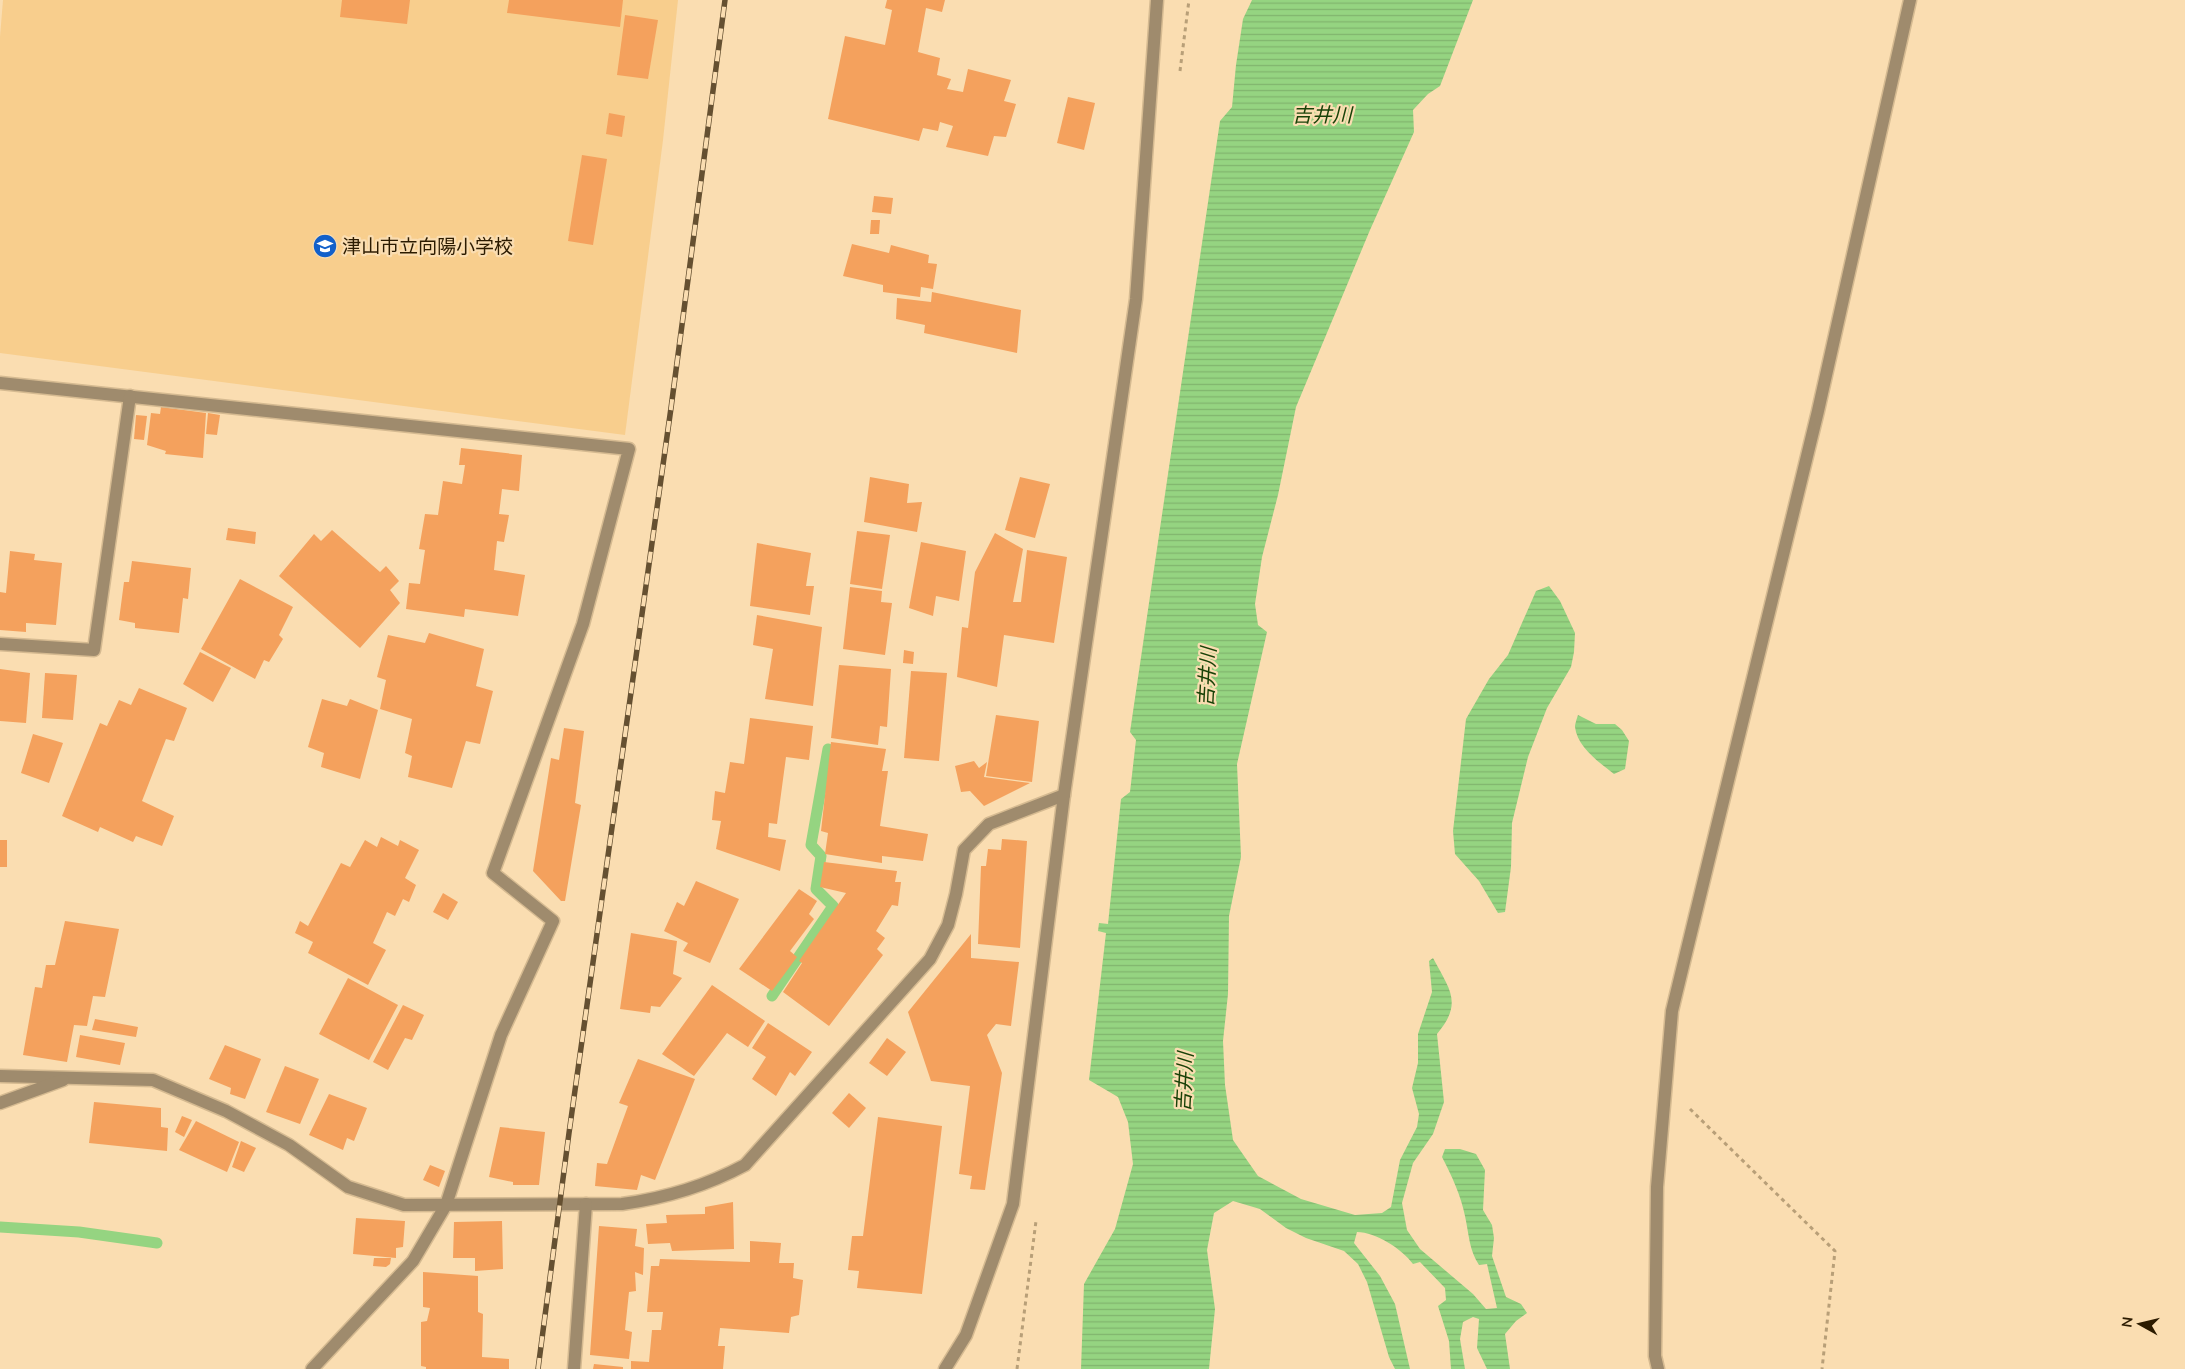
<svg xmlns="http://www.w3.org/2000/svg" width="2185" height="1369" font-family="Mulish,'Noto Sans JP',sans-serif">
<defs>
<pattern id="water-rules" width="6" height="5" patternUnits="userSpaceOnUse" patternTransform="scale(1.25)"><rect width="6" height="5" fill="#95d481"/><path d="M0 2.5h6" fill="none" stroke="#81b56e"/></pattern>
</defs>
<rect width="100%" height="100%" fill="#faddb1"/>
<path fill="#f8ce8d" d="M3 0H678L663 140 625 435 0 353V37Z"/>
<g fill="url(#water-rules)">
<path d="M1252 0H1473L1440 86 1428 94 1413 110 1414 132 1370 230 1296 407 1278 495 1262 557 1255 604 1258 625 1267 632 1237 764 1241 857 1229 916 1228 994 1223 1041 1225 1085 1233 1140 1258 1176 1301 1199 1355 1215 1382 1213 1391 1207 1400 1160 1417 1127 1419 1114 1412 1088 1418 1063V1034L1432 992 1429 961 1433 958C1450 990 1463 1003 1437 1034L1444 1102 1433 1134 1413 1163 1402 1203 1407 1230 1420 1249 1473 1294 1486 1309 1497 1308 1487 1264 1479 1265C1469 1250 1469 1234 1465 1216 1461 1196 1452 1176 1442 1157L1445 1149H1460L1476 1154 1485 1170 1483 1210 1492 1225 1494 1238 1492 1256 1506 1297 1521 1304 1527 1313 1516 1321 1505 1334 1510 1369H1487L1477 1348 1479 1319 1473 1317 1463 1322 1460 1339 1465 1369H1451L1449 1341 1438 1306 1446 1300 1445 1288 1420 1262 1413 1264C1402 1249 1376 1232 1357 1232L1354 1243 1380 1276 1395 1304 1410 1369H1395L1389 1357 1367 1282 1358 1264 1344 1251 1306 1238 1286 1228 1260 1209 1233 1201 1214 1213 1207 1250 1215 1309 1209 1369H1081L1084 1284 1115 1229 1133 1164 1128 1122 1118 1097 1089 1080 1106 933 1098 931 1099 923 1108 924 1121 799 1130 792 1136 740 1130 732 1220 121 1232 107 1236 65 1243 19Z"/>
<path d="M1549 586 1560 601 1575 633 1574 652 1571 667 1547 708 1528 757 1512 823 1511 867 1505 912 1498 913 1479 881 1455 854 1453 831 1466 719 1489 679 1508 655 1536 591Z"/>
<path d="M1578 715 1596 724H1615L1622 730 1629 741 1625 769 1614 774C1600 763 1577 747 1575 727 1575 724 1577 718 1578 715Z"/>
</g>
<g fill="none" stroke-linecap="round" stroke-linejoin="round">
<g stroke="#95d481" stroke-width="11">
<path d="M772 996 833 906 816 889 821 856 811 845 828 749"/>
<path d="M0 1227 79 1232 157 1243"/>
</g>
</g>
<g fill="#f4a15d">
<path d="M342 0H410L407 24 340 17Z"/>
<path d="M509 0H623L620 27 507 13Z"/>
<path d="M887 0H945L942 12 926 8 918 52 940 58 937 75 951 79 947 89 963 92 968 69 1011 80 1004 101 1016 104 1006 137 994 136 988 156 946 147 953 126 940 122 938 131 923 128 919 141 828 119 845 36 885 45 892 10 885 8Z"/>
<path d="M625 15 658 20 648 79 617 75Z"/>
<path d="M1068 97 1095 103 1084 150 1057 143Z"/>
<path d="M609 113 625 116 622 137 606 134Z"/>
<path d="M582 155 607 159 593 245 568 241Z"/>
<path d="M874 196 893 198 891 214 872 212Z"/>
<path d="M871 220H880L879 234H870Z"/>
<path d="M852 244 889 253 891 245 929 255 928 263 937 264 933 289 921 287 920 297 883 292V285L843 276Z"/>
<path d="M932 292 1021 310 1017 353 924 333 925 325 896 319 897 298 931 302Z"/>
<path d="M161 407 206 413 203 458 165 454 166 451 147 445 151 413 160 414Z"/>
<path d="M208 413 220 415 217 435 206 434Z"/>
<path d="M136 415 147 416 144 440 134 439Z"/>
<path d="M461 448 522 455 519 491 502 489 499 514 509 515 504 542 497 541 494 570 525 575 518 616 465 609 464 617 406 609 409 583 420 584 425 550 419 549 425 514 438 515 443 481 462 484 465 465H459Z"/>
<path d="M870 477 909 484 907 503 922 502 917 532 864 522Z"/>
<path d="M1020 477 1050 484 1035 538 1005 530Z"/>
<path d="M228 528 256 532 255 544 226 540Z"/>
<path d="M332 530 380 572 386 566 399 581 390 590 400 603 360 648 279 576 314 534 321 541Z"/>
<path d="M857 531 890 535 882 589 850 584Z"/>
<path d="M995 533 1023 549 1013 602H1021L1027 550 1067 557 1054 643 1004 635 997 687 957 677 962 627 968 628 975 572Z"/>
<path d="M921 542 966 551 959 601 936 596 933 616 909 608Z"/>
<path d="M757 543 811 553 806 586H814L810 615 750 606Z"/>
<path d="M10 551 35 554 34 560 62 563 56 625 26 623V632L0 630V592L6 593Z"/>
<path d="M132 561 191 568 188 599 183 598 179 633 135 628V623L119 620 124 582H129Z"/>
<path d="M240 579 293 607 279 635 283 639 269 662 264 660 255 679 201 649Z"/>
<path d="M850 587 882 591 881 602 892 603 885 655 843 649Z"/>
<path d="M757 615 822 627 813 706 765 699 773 649 753 645Z"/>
<path d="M429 633 484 649 476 686 493 691 480 744 466 741 452 788 408 777 412 756 405 753 412 719 380 709 386 680 377 677 388 635 425 643Z"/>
<path d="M904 650 914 652 913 664 903 663Z"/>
<path d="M200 652 231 668 213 702 183 684Z"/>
<path d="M839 665 891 669 887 727 880 726 878 745 831 738Z"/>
<path d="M0 669 30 673 26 723 0 721Z"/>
<path d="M911 671 947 673 939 761 904 758Z"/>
<path d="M45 673 77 675 73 720 42 718Z"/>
<path d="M139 688 187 708 174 741 166 739 142 801 174 816 162 846 136 836 133 842 100 827 98 832 62 816 100 723 107 726 119 700 131 705Z"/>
<path d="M322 699 347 706 350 699 378 710 360 779 321 767 324 753 308 747Z"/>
<path d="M996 715 1039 721 1032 782 986 776Z"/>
<path d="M750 718 813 726 809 760 786 757 777 824 769 823 768 837 786 840 780 871 716 849 721 821 712 820 715 791 725 793 730 762 744 764Z"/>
<path d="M564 728 584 731 575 803 581 805 565 901H561L533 871 551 758 559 760Z"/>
<path d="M33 734 63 743 49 783 21 773Z"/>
<path d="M831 742 886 749 882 771H888L880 826 928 834 923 861 882 856V863L825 854 828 833 821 831Z"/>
<path d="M974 761 979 768 987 762 984 777 1030 783 984 806 970 791 961 792 955 766Z"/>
<path d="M381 837 398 846 400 840 419 850 405 878 416 885 409 902 403 899 395 916 387 912 373 943 386 950 368 985 308 953 313 942 295 933 300 921 308 926 341 863 350 867 365 840 377 847Z"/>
<path d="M1002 839 1027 841 1020 948 978 944 981 866H986L988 849 1001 850Z"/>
<rect x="0" y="840" width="7" height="27"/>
<path d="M824 862 897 871 895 882H901L898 906 892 905 876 931 885 938 877 949 883 955 829 1026 783 992 802 963 799 961 846 893 820 887Z"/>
<path d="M696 881 739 899 710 963 683 951 688 943 664 931 677 902 684 906Z"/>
<path d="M799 889 817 901 809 914 814 919 790 951 797 957 772 991 739 969Z"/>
<path d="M443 893 458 902 448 920 433 912Z"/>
<path d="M65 921 119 929 105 997 93 996 87 1026 74 1025 67 1062 23 1055 35 987 42 988 46 965H55Z"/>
<path d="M631 933 677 941 673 974 682 978 660 1007 651 1006 650 1013 620 1009Z"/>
<path d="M971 934V958L1019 962 1011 1026 996 1024 987 1035 1002 1073 985 1190 970 1189 972 1176 959 1174 970 1086 931 1081 908 1012Z"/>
<path d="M348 978 398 1005 369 1060 319 1034Z"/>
<path d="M712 985 765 1021 748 1047 727 1033 694 1076 662 1054Z"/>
<path d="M403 1005 424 1015 412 1040 405 1038 388 1070 373 1062Z"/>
<path d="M95 1019 138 1027 136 1037 92 1030Z"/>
<path d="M768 1023 812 1052 795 1076 790 1072 776 1096 752 1079 766 1057 752 1048Z"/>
<path d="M80 1035 125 1043 120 1065 76 1057Z"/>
<path d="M887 1038 906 1052 887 1076 869 1063Z"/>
<path d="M225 1045 261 1059 245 1099 230 1094 231 1088 209 1079Z"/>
<path d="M638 1059 695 1079 655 1180 641 1175 637 1190 595 1186 597 1163 607 1164 628 1106 619 1103Z"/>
<path d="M285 1066 319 1079 300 1124 266 1112Z"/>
<path d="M849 1093 866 1108 849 1128 832 1113Z"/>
<path d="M329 1094 367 1108 354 1141 347 1138 343 1150 309 1135Z"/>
<path d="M94 1102 161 1108V1127L168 1128 167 1151 89 1143Z"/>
<path d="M182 1116 192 1120 184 1137 175 1132Z"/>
<path d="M878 1117 942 1126 922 1294 857 1288 859 1271 848 1270 852 1236H863Z"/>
<path d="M196 1121 239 1142 227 1172 179 1150Z"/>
<path d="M500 1127 545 1132 539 1185H513V1182L489 1177Z"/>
<path d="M241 1141 256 1148 244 1172 232 1167Z"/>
<path d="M430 1165 445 1171 439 1187 423 1180Z"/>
<path d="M733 1202 734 1249 672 1251 670 1243 648 1244 646 1224 667 1223 666 1215 705 1214V1207Z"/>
<path d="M356 1218 405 1221 403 1247 396 1248V1258L353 1254Z"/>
<path d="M502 1221 503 1269 475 1271V1258H453L454 1222Z"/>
<path d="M599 1226 637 1229 635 1246 644 1248 643 1275 635 1272 636 1291 629 1292 625 1330 632 1332 629 1359 590 1355Z"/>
<path d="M750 1241 781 1243 779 1263H794L793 1278 803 1280 799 1315 791 1317 789 1333 720 1328 718 1346H725L723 1369H631V1361L649 1362 652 1330H661L663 1312H647L651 1266H659L660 1259 750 1262Z"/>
<path d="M374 1258H391L390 1264 386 1267 373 1266Z"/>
<path d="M423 1272 478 1276V1312L483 1314 482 1357 509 1359V1369H426V1367L421 1366V1322L427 1321 430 1308 423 1307Z"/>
<path d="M594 1364 623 1367V1369H593Z"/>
</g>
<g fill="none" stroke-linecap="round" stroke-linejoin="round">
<g stroke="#d5ba91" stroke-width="15">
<g id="minor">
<path d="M0 383 629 449 583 624 493 873 553 921 501 1035 446 1205 413 1261 312 1369"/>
<path d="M0 644 94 650 130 396"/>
<path d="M0 1076 153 1080 226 1111 289 1145 348 1187 404 1205 622 1204C666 1198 706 1186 745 1165L930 959 948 925 956 894 964 850 989 824 1064 795"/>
<path d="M0 1103 63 1080"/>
<path d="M574 1369 586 1204"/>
<path d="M945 1369 966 1335 1013 1204 1064 795 1136 299 1157 0"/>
<path d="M1658 1369 1655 1356 1657 1187 1672 1011 1818 411 1910 0"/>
</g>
</g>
<g stroke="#b89f78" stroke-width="3" stroke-dasharray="4 4" stroke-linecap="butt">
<path d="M1180 71 1189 0"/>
<path d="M1690 1109 1835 1251 1822 1369"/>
<path d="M1017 1369 1036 1221"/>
</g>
<use href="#minor" stroke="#9f8b6d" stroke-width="12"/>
<g stroke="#655031" stroke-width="5.5">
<path id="rail" d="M538 1369 569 1133 671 408 725 0"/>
</g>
<use href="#rail" stroke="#faddb1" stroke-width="4" stroke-dasharray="11" stroke-linecap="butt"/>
</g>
<defs>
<g id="school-disc" transform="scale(1.25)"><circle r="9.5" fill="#1260ca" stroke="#faddb1"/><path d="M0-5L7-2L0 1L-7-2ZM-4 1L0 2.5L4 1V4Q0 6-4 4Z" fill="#fff"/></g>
</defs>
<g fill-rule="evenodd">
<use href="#school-disc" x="325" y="246"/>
</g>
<g text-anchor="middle" stroke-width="4.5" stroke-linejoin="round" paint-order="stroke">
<g font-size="19" fill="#2c1b00" stroke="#faddb1" text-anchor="start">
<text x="342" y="253">津山市立向陽小学校</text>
</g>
<g font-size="20" font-style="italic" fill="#194208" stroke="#faddb1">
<text x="1322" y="122">吉井川</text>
<text transform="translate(1207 677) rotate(-87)" y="7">吉井川</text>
<text transform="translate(1184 1082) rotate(-87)" y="7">吉井川</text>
</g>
</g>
<g transform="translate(2140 1324) rotate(278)" stroke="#faddb1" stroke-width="4" paint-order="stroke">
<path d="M0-4L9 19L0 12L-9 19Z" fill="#2c1b00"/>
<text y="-8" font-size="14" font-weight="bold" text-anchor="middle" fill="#2c1b00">N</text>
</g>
</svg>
